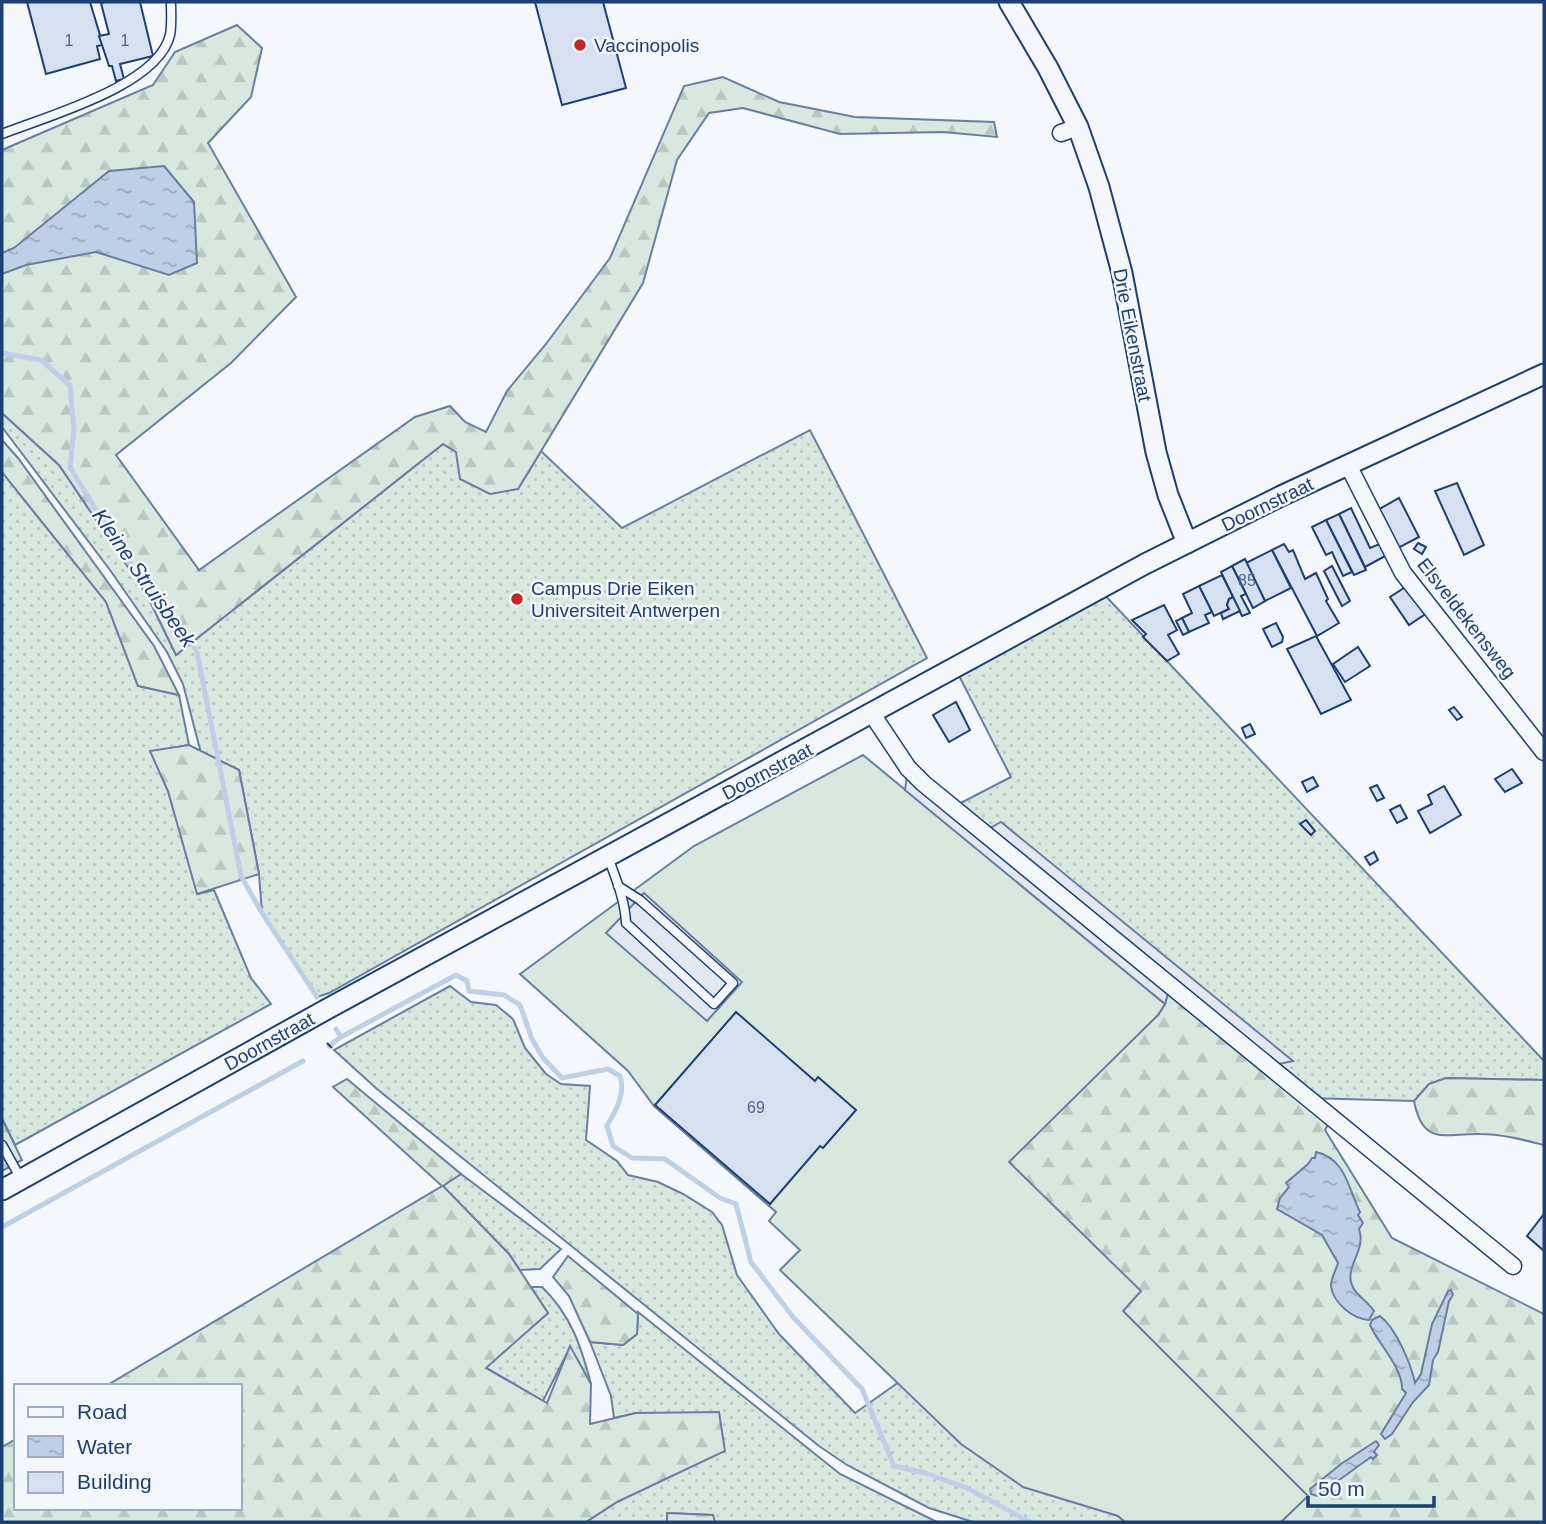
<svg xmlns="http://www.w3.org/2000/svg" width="1546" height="1524" font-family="Arial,sans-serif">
<defs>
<pattern id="grass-dots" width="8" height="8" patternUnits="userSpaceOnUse" patternTransform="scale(1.75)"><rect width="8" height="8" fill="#d7e8df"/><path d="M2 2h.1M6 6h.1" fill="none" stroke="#b8c8c3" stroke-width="1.8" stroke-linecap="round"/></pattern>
<pattern id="forest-firs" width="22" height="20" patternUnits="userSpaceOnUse" patternTransform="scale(1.75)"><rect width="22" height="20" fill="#d7e8df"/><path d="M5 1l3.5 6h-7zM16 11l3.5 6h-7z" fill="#b8c8c3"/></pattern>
<pattern id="water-ripples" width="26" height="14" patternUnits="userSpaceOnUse" patternTransform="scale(1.75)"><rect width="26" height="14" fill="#bed0e5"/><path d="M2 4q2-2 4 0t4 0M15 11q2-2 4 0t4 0" fill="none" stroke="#9aaabe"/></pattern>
</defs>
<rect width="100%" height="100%" fill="#f4f7fb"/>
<g fill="url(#grass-dots)" stroke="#687fa3" stroke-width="2">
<path d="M2 413 59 465 147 595 176 655 443 444 518 489 541 451 622 528 810 430 927 658 329 993 317 997 262 913 259 874 239 770 201 753 183 684 167 652 110 570 2 427Z"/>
<path d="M2 472 106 602 138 686 179 695 189 745 151 752 168 791 198 894 214 890 251 978 271 1004 15 1145 2 1118Z"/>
<path d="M1100 590 1544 1061V1080L1446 1078 1429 1084 1414 1101 1308 1098 1269 1066 1292 1061 953 807 1011 777 955 668Z"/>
<path d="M450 986 471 1002 496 1005 513 1019 525 1048 546 1074 561 1084 590 1086 586 1140 617 1161 628 1175 658 1182 683 1194 712 1212 722 1225 737 1275 779 1334 855 1413 899 1382 961 1444 1118 1516 1125 1522H973L929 1508 847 1465 819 1446 377 1089 334 1050Z"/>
<path d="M461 1174 561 1249 540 1269 520 1270 509 1254 442 1186Z"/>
<path d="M531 1287H542C571 1315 581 1346 591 1384L570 1347 543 1401 485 1367 548 1313Z"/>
<path d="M638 1312 840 1474 937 1522H715L712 1515 667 1513V1522H586L617 1502 636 1413 614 1418 611 1396 590 1342 623 1345 637 1334Z"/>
</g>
<g fill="url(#forest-firs)" stroke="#687fa3" stroke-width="2">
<path d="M237 25 262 48 251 97 208 143 296 297 231 363 116 455 199 570 415 417 450 406 465 422 486 432 507 391 546 344 610 258 684 86 723 77 779 102 855 117 994 122 997 137 943 132 840 134 743 108 709 113 677 160 643 283 518 489 490 494 460 479 456 452 443 444 176 655 147 595 59 465 2 413V150L153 85 175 52Z"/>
<path d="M2 440 18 458 154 646 179 695 138 686 106 602 2 472Z"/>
<path d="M189 745 239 770 259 874 197 894 168 791 150 751Z"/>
<path d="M1170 985 1332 1118 1325 1130 1392 1238 1544 1314V1522H1281L1307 1496 1123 1311 1140 1291 1038 1197H965L1158 1015 1165 1004Z"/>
<path d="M1446 1078 1544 1080V1145C1524 1140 1501 1134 1480 1134 1445 1133 1423 1147 1414 1101L1429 1084Z"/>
<path d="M347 1079 461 1174 443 1186 509 1254 548 1313 486 1368 547 1403 570 1346 591 1384 590 1424 636 1413 719 1412 725 1451 617 1502 586 1522H2V1447L16 1439V1508H240V1386H106L442 1186 333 1087Z"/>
<path d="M2 1119 22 1160 2 1171Z"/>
<path d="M568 1256 638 1314 637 1334 623 1345 590 1342 569 1296 553 1277Z"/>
<path d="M667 1513 713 1515 715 1522H667Z"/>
</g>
<path fill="#d7e8df" stroke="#687fa3" stroke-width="2" d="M863 755 1165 1004 1158 1015 1009 1162 1141 1291 1123 1311 1308 1496 1281 1522H1125L1118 1516 1023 1487 961 1444 780 1270 800 1250 769 1221 776 1212 654 1106 628 1071 520 974 694 846Z"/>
<g fill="#e3e8f0" stroke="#687fa3" stroke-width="2">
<path d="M908 768 983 832 1001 822 1293 1061 1269 1066 1170 986 1165 1004 905 790Z"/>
<path d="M644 893 742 982 707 1021 606 933Z"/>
</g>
<g fill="url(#water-ripples)" stroke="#687fa3" stroke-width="2">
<path d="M164 166 194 202 197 263 169 275 96 252 26 265 2 274V253L14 248 109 171Z"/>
<path d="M1316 1152C1346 1158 1349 1191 1360 1212L1358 1215 1363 1223 1359 1229C1366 1250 1347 1264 1351 1282 1354 1295 1367 1300 1374 1311L1369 1320C1353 1319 1333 1303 1331 1286 1331 1278 1336 1270 1338 1263L1322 1235 1277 1209 1280 1198 1289 1187 1286 1183 1308 1164 1312 1158H1315Z"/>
<path d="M1451 1290 1453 1295 1449 1301 1438 1352 1433 1360 1429 1385 1413 1402 1392 1434 1385 1439 1381 1434 1406 1393 1402 1389C1403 1368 1377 1342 1370 1325L1372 1320 1380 1316C1396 1328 1411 1364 1415 1383L1421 1374 1432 1324 1448 1291Z"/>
<path d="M1376 1441 1379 1445 1374 1452 1377 1455 1373 1459 1371 1457 1317 1496 1311 1494 1310 1489 1341 1464Z"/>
</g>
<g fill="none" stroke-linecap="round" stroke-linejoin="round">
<g stroke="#bed0e5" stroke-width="5">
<path d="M2 353 41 360 70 385 74 430 70 467 125 558 167 606 197 652 241 876 262 913 317 997"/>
<path d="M336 1029 341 1037 456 975 467 981 469 991 504 995 520 1005 532 1039 543 1058 562 1078 608 1069 620 1076C626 1094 616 1110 607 1126L613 1146 632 1158 665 1159 720 1198 736 1204 751 1262 793 1317 862 1389 894 1466 925 1473 967 1488 1030 1522"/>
<path d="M329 1046 341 1037"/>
<path d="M2 1227 303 1061"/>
</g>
</g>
<g fill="#d5e0f0" stroke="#1d3f73" stroke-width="2">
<path d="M27 2H90L103 45 97 46 100 59 46 74Z"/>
<path d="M105 2H140L153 56 120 64 124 79 116 81 112 66H109L99 36 109 34 101 3Z"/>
<path d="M535 2H603L626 88 562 105Z"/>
<path d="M1457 483 1484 545 1464 555 1435 491Z"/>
<path d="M1399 498 1419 537 1398 548 1376 511Z"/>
<path d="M1351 508 1370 548 1382 543 1387 555 1365 567 1339 514Z"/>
<path d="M1339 514 1366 570 1354 575 1326 520Z"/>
<path d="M1326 520 1352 572 1343 576 1332 552 1326 555 1312 527Z"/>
<path d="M1418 543 1426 547 1422 554 1414 549Z"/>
<path d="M1284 544 1289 552 1293 550 1305 579 1316 573 1328 599 1326 601 1339 623 1317 636 1272 550Z"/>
<path d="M1272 550 1291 588 1265 601 1246 563Z"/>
<path d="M1245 559 1265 601 1253 608 1232 566Z"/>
<path d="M1232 566 1246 594 1241 596 1250 613 1242 616 1221 572Z"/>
<path d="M1332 566 1350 601 1342 606 1324 571Z"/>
<path d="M1222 575 1233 597 1229 599 1227 605 1229 609 1214 616 1199 586Z"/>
<path d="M1199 586 1212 612 1205 615 1209 623 1189 632 1182 618 1192 613 1183 594Z"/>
<path d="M1407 586 1427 613 1409 625 1390 597Z"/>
<path d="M1233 597 1240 611 1223 619 1221 613 1229 609 1227 605 1229 599Z"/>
<path d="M1164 605 1177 630 1168 635 1179 654 1167 661 1143 637 1146 634 1132 620Z"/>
<path d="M1182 618 1189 632 1183 635 1176 621Z"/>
<path d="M1276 623 1283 637 1282 642 1272 647 1263 629Z"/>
<path d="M1316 636 1351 700 1321 714 1287 649Z"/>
<path d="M1358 647 1370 666 1345 682 1333 664Z"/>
<path d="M956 702 970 730 949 742 933 715Z"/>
<path d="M1454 707 1462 717 1457 720 1449 710Z"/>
<path d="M1250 724 1255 734 1246 738 1242 728Z"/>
<path d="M1512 769 1522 783 1505 792 1495 779Z"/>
<path d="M1313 777 1318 786 1307 792 1302 782Z"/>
<path d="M1377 785 1384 798 1377 801 1370 788Z"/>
<path d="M1444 786 1461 815 1430 833 1418 811 1432 804 1428 795Z"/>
<path d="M1400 805 1407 818 1397 823 1390 810Z"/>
<path d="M1306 820 1315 831 1311 835 1300 824Z"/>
<path d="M1374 852 1378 860 1370 865 1365 857Z"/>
<path d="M736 1012 815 1081 818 1077 856 1110 823 1148 820 1146 770 1204 655 1105Z"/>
<path d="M1544 1214V1251L1527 1236Z"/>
</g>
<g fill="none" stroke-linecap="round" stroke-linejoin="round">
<g stroke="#1d3f73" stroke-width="11">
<g id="service">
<path d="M2 134C47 116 158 86 170 35 172 25 171 12 171 2"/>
<path d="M608 857C616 879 625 900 626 923L714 1004 733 983 640 900 618 886"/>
<path d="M2 1145 21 1179"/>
</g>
</g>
<g stroke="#1d3f73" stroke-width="19">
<g id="minor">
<path d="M1061 133 1078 127"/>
<path d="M1348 465 1403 573 1544 752"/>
<path d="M872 714 908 768 923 783 1513 1266"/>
</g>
</g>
<g stroke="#1d3f73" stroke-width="23">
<g id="tertiary">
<path d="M1009 2 1048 68 1078 127 1099 187 1122 273 1156 452 1168 495 1187 543"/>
<path d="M2 1190 329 1008 1145 564 1281 496 1544 374"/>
</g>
</g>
<use href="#service" stroke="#f4f7fb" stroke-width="8"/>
<use href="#minor" stroke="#f4f7fb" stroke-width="16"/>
<use href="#tertiary" stroke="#f4f7fb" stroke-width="19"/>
<path stroke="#1d3f73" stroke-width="2" stroke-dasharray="9 3.5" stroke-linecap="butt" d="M327 1043 332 1048"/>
</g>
<g fill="#c62828" stroke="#f4f7fb" stroke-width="2.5">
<circle cx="580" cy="45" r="7"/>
<circle cx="517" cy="599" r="7"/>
</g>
<g text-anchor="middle" stroke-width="5" stroke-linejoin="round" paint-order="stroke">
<g font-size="16" fill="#4b6792">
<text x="69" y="46">1</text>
<text x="125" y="46">1</text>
<text x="1247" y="586">85</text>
<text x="756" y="1113">69</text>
</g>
<g font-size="19" fill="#1d3f73" stroke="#f4f7fb" text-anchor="start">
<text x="594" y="52">Vaccinopolis</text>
<text x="531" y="595">Campus Drie Eiken<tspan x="531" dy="22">Universiteit Antwerpen</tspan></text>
</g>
<g font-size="19" fill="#1d3f73" stroke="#f4f7fb">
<text transform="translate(1133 335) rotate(79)" y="7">Drie Eikenstraat</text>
<text transform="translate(1267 504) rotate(-26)" y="7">Doornstraat</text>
<text transform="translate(1467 618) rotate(52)" y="7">Elsveldekensweg</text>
<text transform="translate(767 771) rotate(-28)" y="7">Doornstraat</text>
<text transform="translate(269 1041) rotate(-29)" y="7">Doornstraat</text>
</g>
<g font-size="21" font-style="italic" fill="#1d3f73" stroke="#f4f7fb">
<text transform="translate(144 578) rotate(55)" y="7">Kleine Struisbeek</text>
</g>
</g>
<rect width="1546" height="1524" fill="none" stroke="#1d3f73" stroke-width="7"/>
<rect x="14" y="1384" width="228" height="126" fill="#f4f7fb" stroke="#9eadc5" stroke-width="2"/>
<rect x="28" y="1407" width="35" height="10" fill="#f4f7fb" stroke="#9eadc5" stroke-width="2"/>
<text x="77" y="1419" font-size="21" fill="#1d3f73">Road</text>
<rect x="28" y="1436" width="35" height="21" fill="url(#water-ripples)" stroke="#9eadc5" stroke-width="2"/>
<text x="77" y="1454" font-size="21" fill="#1d3f73">Water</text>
<rect x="28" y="1472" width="35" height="21" fill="#d5e0f0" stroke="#9eadc5" stroke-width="2"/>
<text x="77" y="1489" font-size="21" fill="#1d3f73">Building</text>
<path d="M1308 1496v10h126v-10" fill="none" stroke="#1d3f73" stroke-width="3.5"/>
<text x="1318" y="1496" font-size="21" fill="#1d3f73" stroke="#f4f7fb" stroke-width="5" paint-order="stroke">50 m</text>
</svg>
